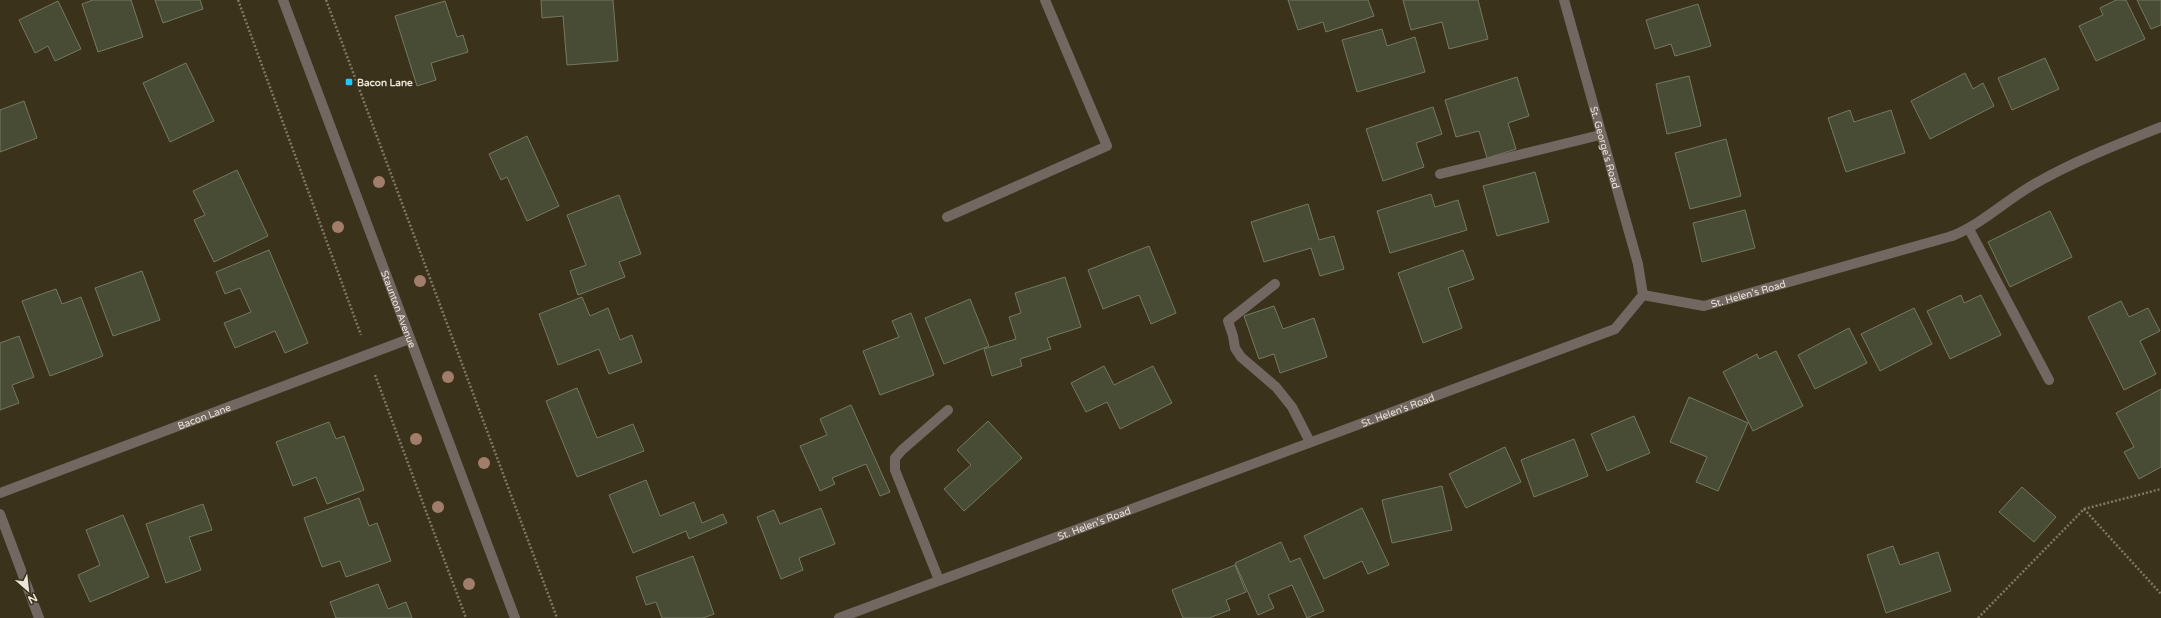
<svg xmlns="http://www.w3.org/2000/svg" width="2161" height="618" font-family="'Varela Round',sans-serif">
<rect width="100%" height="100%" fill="#3b321c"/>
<g fill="#484c34" stroke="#757960">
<path d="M93 0H131L143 37 98 52 82 4Z"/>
<path d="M155 0H200L203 9 163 23Z"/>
<path d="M541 0H613L618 61 567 65 563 16 542 18Z"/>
<path d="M1288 0H1368L1374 16 1326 32 1323 22 1298 30Z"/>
<path d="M1403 0H1478L1488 39 1449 49 1442 22 1411 30Z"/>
<path d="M2116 0H2126L2145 39 2096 61 2079 26 2103 15 2100 8Z"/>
<path d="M2137 0H2161V25L2151 29Z"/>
<path d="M58 1 81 49 55 61 48 46 35 53 19 20Z"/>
<path d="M445 1 457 37 463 35 468 52 431 63 436 80 417 86 395 16Z"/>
<path d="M1698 4 1711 46 1675 56 1671 44 1655 49 1646 20Z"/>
<path d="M1382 29 1387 46 1415 37 1425 72 1357 92 1342 40Z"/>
<path d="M2045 58 2059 89 2012 110 1998 78Z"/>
<path d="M186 63 214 121 170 142 143 83Z"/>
<path d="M1965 73 1973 89 1983 83 1994 106 1930 139 1911 101Z"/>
<path d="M1689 76 1701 126 1667 134 1656 84Z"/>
<path d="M1517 77 1529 116 1508 123 1516 149 1487 158 1479 131 1456 137 1445 100Z"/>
<path d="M24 101 37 138 0 152V110Z"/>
<path d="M1433 107 1442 134 1416 143 1424 167 1383 181 1366 129Z"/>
<path d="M1850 110 1854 122 1891 110 1905 153 1846 172 1828 118Z"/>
<path d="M527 136 559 206 527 221 507 177 501 180 489 154Z"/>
<path d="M1726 139 1741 196 1690 209 1675 153Z"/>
<path d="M237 170 268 236 214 262 194 220 205 215 193 191Z"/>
<path d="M1535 172 1549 222 1497 236 1483 186Z"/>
<path d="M1431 194 1435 207 1458 200 1467 230 1390 253 1377 211Z"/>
<path d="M619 195 641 254 619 262 625 277 578 295 570 271 586 265 567 215Z"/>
<path d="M1308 204 1319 240 1334 236 1344 269 1320 276 1311 248 1264 262 1251 222Z"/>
<path d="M1745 210 1755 248 1702 262 1693 223Z"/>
<path d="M2050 211 2072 257 2010 287 1988 242Z"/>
<path d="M1149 246 1176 313 1151 324 1139 295 1103 309 1088 270Z"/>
<path d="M269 250 308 343 285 353 275 331 235 348 224 323 251 312 240 288 225 294 216 272Z"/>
<path d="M1463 250 1474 279 1448 288 1462 328 1423 343 1398 273Z"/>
<path d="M142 271 160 320 113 336 95 288Z"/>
<path d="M1065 277 1081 327 1047 338 1051 349 1020 359 1022 366 992 376 984 349 1016 339 1009 317 1021 313 1015 293Z"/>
<path d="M56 289 62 304 81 297 103 356 50 376 22 301Z"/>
<path d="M1961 295 1964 303 1981 295 2001 335 1950 359 1927 311Z"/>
<path d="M582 297 590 316 608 308 620 340 632 335 642 362 609 374 599 349 558 365 539 314Z"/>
<path d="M970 299 989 346 944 364 925 318Z"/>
<path d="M2121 301 2129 317 2148 308 2160 331 2140 341 2156 374 2124 390 2088 317Z"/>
<path d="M1274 306 1283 329 1314 318 1327 357 1280 373 1274 354 1259 359 1244 316Z"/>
<path d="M1914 308 1932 344 1880 371 1861 334Z"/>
<path d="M911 313 934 375 880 395 863 351 899 337 892 321Z"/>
<path d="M1849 328 1867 363 1815 389 1798 355Z"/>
<path d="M19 336 34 377 12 385 19 403 0 410V343Z"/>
<path d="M1776 351 1803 406 1753 431 1723 372 1757 354 1759 359Z"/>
<path d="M1104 366 1114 385 1153 366 1172 403 1120 429 1107 402 1086 412 1071 383Z"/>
<path d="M577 388 597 438 633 424 644 451 577 477 546 401Z"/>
<path d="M2161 389V467L2139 479 2124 452 2134 447 2116 413Z"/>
<path d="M1689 397 1748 423 1718 491 1696 482 1707 457 1670 442Z"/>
<path d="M851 405 890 492 880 496 866 464 832 478 835 484 820 491 800 446 827 435 820 419Z"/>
<path d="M1634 416 1650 453 1607 471 1591 434Z"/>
<path d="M988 421 1022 458 964 511 944 489 971 465 957 450Z"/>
<path d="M329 422 336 439 344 436 364 490 327 504 316 477 293 486 276 442Z"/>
<path d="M1574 439 1588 476 1534 497 1521 460Z"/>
<path d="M1505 447 1521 482 1466 508 1449 474Z"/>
<path d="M646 480 660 516 694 502 702 523 723 514 727 523 689 539 686 531 633 553 609 495Z"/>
<path d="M1442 486 1452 530 1392 543 1382 500Z"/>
<path d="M2022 487 2056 517 2034 542 1999 512Z"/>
<path d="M359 498 369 526 377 523 391 561 346 577 340 561 322 567 304 518Z"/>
<path d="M203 504 212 530 189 537 201 570 166 583 146 524Z"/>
<path d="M821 508 835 544 799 558 803 570 781 579 757 517 774 510 780 524Z"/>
<path d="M1362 508 1389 565 1368 574 1362 561 1324 579 1304 536Z"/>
<path d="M123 515 149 577 90 602 78 575 100 565 86 530Z"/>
<path d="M1281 542 1290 562 1300 558 1324 611 1307 618 1292 585 1268 595 1274 608 1258 615 1235 563Z"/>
<path d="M1893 546 1900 565 1938 552 1951 591 1886 613 1867 555Z"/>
<path d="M693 556 714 614 703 618H662L656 602 646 605 636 577Z"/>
<path d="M1235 565 1246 592 1226 600 1230 610 1209 618H1183L1172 590Z"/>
<path d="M378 584 388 609 406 602 412 618H336L330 602Z"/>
</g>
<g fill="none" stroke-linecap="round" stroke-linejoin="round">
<g stroke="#807865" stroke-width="2.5" stroke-dasharray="2 2" stroke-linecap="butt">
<path d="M238 0 361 335"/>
<path d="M326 0 557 618"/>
<path d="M375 375 466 618"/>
<path d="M2084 509 2161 594"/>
<path d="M1978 618 2084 509 2161 489"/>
</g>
<g stroke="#726861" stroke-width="10">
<path d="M1440 174 1600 135"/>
<path d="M947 217 1107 146 1045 0"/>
<path d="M1969 229 2049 380"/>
<path d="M1952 236C1984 223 2008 198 2038 182 2077 160 2119 144 2161 127"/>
<path d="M1275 284 1228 321 1233 336 1235 348 1241 357 1276 387 1292 407 1310 442"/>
<path d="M939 580 895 470V458L902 450 948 410"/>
</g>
<g stroke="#726861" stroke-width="10">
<path id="s1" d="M283 0 515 618"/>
<path id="s2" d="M1564 0 1638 264 1643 295"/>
<path id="s3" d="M0 493 409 339"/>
<path d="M0 514 39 618"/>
<path id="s4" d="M839 618 1615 329 1643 295 1704 306 1952 236"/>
</g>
</g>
<g fill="#a27d6b">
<circle cx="379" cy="182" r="6"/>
<circle cx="338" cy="227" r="6"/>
<circle cx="420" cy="281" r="6"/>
<circle cx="448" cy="377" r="6"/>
<circle cx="416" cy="439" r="6"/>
<circle cx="484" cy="463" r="6"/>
<circle cx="438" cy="507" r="6"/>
<circle cx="469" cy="584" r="6"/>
</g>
<rect fill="#1dc9fc" stroke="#3b321c" stroke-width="1.5" x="345" y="78" width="8" height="8" rx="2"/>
<g text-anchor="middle" stroke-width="4" stroke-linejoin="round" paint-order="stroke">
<g font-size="10" font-weight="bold" fill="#ebe5d8" stroke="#3b321c" text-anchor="start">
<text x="357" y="86">Bacon Lane</text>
</g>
<g font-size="10" fill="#ebe5d8" stroke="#3b321c">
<text dy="4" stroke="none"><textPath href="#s2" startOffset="153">St. George's Road</textPath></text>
<text dy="4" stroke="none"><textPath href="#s4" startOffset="980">St. Helen's Road</textPath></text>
<text dy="4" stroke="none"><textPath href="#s1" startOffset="330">Staunton Avenue</textPath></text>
<text dy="4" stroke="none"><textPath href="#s4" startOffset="596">St. Helen's Road</textPath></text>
<text dy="4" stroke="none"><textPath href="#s3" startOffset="218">Bacon Lane</textPath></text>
<text dy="4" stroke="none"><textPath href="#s4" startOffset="272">St. Helen's Road</textPath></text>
</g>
</g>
<g transform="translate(28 590) rotate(152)" stroke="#3b321c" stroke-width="3" paint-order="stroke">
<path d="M0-3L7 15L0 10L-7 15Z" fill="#ebe5d8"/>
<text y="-6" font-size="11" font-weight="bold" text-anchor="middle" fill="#ebe5d8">N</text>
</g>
</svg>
